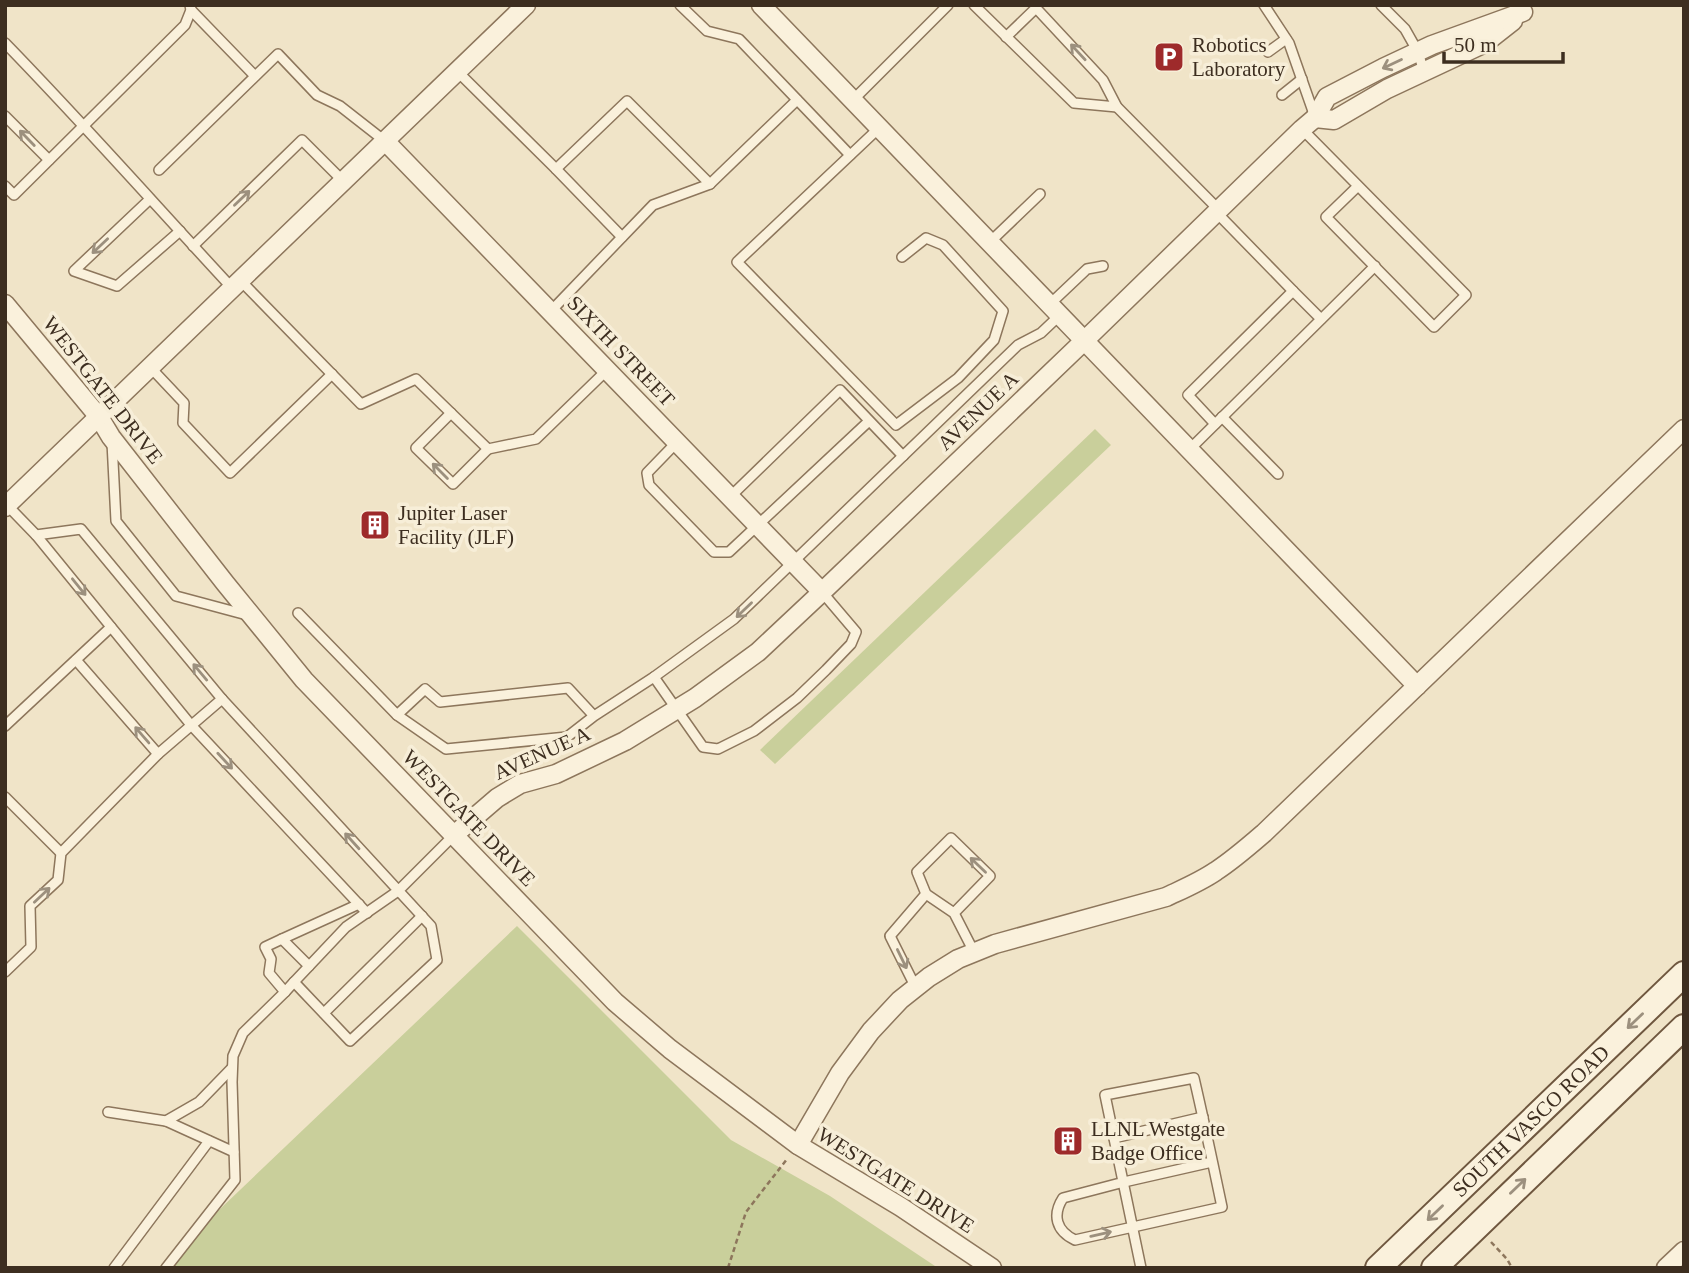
<svg xmlns="http://www.w3.org/2000/svg" width="1689" height="1273" font-family="Georgia,serif">
<rect width="100%" height="100%" fill="#f0e4c8"/>
<g fill="#c9cf9b">
<path d="M1095 429 1111 445 775 764 760 750Z"/>
<path d="M517 926 731 1140 830 1196 938 1268H158Z"/>
</g>
<g fill="none" stroke-linecap="round" stroke-linejoin="round">
<g stroke="#8d765c" stroke-width="12">
<g id="lane">
<path d="M680 5 707 31 739 39 850 155"/>
<path d="M974 5 1074 103 1117 107"/>
<path d="M1264 5 1289 43 1315 117"/>
<path d="M1381 5 1405 29 1418 52 1424 72"/>
<path d="M191 10 255 76"/>
<path d="M1006 37 1036 8 1103 80 1117 107 1219 210"/>
<path d="M5 43C83 123 157 207 233 289"/>
<path d="M1268 52 1286 39"/>
<path d="M458 72 556 169 627 101 710 184 797 100"/>
<path d="M1282 95 1302 79"/>
<path d="M853 100 948 5"/>
<path d="M5 116 49 160"/>
<path d="M879 128 737 262 896 425 958 378 994 340 1003 311 943 245 926 238 902 257"/>
<path d="M1302 129 1466 295 1434 327 1326 217 1358 186"/>
<path d="M556 169 622 237"/>
<path d="M159 170 278 54 317 95 340 106 386 142"/>
<path d="M5 186 14 195 185 25 191 10 190 5"/>
<path d="M150 199 74 271 117 286 180 231"/>
<path d="M990 242 1040 194"/>
<path d="M193 246 302 140 344 182"/>
<path d="M241 281 361 404 416 379 488 449 536 439 607 370"/>
<path d="M1293 291 1321 319"/>
<path d="M1050 304 1087 269 1103 266"/>
<path d="M551 311 653 205 710 184"/>
<path d="M151 368 184 403 183 423 230 473 332 374"/>
<path d="M451 413 416 448 453 484 488 449"/>
<path d="M1222 417 1278 474"/>
<path d="M1215 424 1188 395 1293 291 1216 212"/>
<path d="M112 442 116 521 176 596 247 615"/>
<path d="M677 442 647 473 649 485 714 552H729L869 421"/>
<path d="M1190 449 1375 266"/>
<path d="M730 497 840 390 903 456"/>
<path d="M7 505 36 535 81 529 222 699 431 926 437 960 350 1041 294 982 346 927 398 891 454 835"/>
<path d="M36 535 191 725 367 913"/>
<path d="M298 613 397 715"/>
<path d="M76 660 158 754 222 699"/>
<path d="M654 677 734 619 1018 345 1041 333 1060 315"/>
<path d="M594 716 567 737 446 749 397 715 425 689 440 702 568 688 594 716 654 677 703 747 718 749 754 731 797 698 826 670 851 644 856 632 822 592"/>
<path d="M5 726 111 627"/>
<path d="M5 797 61 853"/>
<path d="M954 913 990 876 951 838 917 872 926 894 954 913 974 952"/>
<path d="M282 939 265 947 271 959 269 973 285 992 294 982"/>
<path d="M309 966 282 939 359 904"/>
<path d="M5 972 31 947 30 906 58 880 61 853 158 754"/>
<path d="M916 988 890 936 926 894"/>
<path d="M324 1013 422 916"/>
<path d="M232 1068 199 1102 166 1121 234 1152"/>
<path d="M108 1112 166 1121"/>
<path d="M1114 1138 1203 1117"/>
<path d="M114 1268 209 1141"/>
<path d="M166 1268 235 1180 232 1082 233 1056 243 1033 285 992"/>
<path d="M1141 1268C1129 1210 1117 1153 1105 1095L1194 1078C1204 1121 1213 1164 1222 1207L1075 1240C1056 1231 1052 1215 1063 1198L1124 1182 1212 1162"/>
</g>
</g>
<g stroke="#8d765c" stroke-width="21">
<g id="street">
<path d="M761 5 1417 686"/>
<path d="M1315 118 1334 120 1387 89 1485 43 1513 21"/>
<path d="M386 142 822 592"/>
<path d="M5 304 99 417 111 437 225 583 304 680 615 1002 670 1049 798 1145 901 1207 992 1268"/>
<path d="M5 507 526 5"/>
<path d="M454 835 497 798 520 784 556 774 625 741 695 698 758 652 822 592 1085 340 1302 129 1315 118 1327 97 1383 68 1432 45 1523 12"/>
<path d="M798 1145 840 1073 871 1031 900 1000 929 977 958 959 995 944 1166 897C1183 889 1200 882 1216 871 1233 860 1249 846 1264 833L1684 429"/>
<path d="M1666 1268 1684 1251"/>
</g>
</g>
<g stroke="#6f573f" stroke-width="28">
<g id="secondary">
<path id="s1" d="M1378 1268 1684 974"/>
<path d="M1434 1268 1684 1027"/>
</g>
</g>
<g stroke="#8d765c" stroke-width="2.5" stroke-dasharray="5 3.5" stroke-linecap="butt">
<path d="M1491 1242 1507 1259 1512 1268"/>
<path d="M728 1268 746 1212 787 1159"/>
</g>
<use href="#lane" stroke="#faf1dc" stroke-width="9"/>
<use href="#street" stroke="#faf1dc" stroke-width="18"/>
<use href="#secondary" stroke="#faf1dc" stroke-width="24"/>
</g>
<defs><path id="oneway-shaft" d="M-6 0H5M1.5-3L5.5 0L1.5 3" fill="none" stroke-width="1.6" stroke-linecap="round" stroke-linejoin="round" transform="scale(1.75)"/></defs>
<g stroke="#9c907e">
<use href="#oneway-shaft" transform="translate(1078 52) rotate(-133)"/>
<use href="#oneway-shaft" transform="translate(1392 64) rotate(155)"/>
<use href="#oneway-shaft" transform="translate(27 138) rotate(-134)"/>
<use href="#oneway-shaft" transform="translate(242 198) rotate(-44)"/>
<use href="#oneway-shaft" transform="translate(100 246) rotate(137)"/>
<use href="#oneway-shaft" transform="translate(440 471) rotate(-135)"/>
<use href="#oneway-shaft" transform="translate(79 587) rotate(51)"/>
<use href="#oneway-shaft" transform="translate(744 610) rotate(136)"/>
<use href="#oneway-shaft" transform="translate(200 672) rotate(-130)"/>
<use href="#oneway-shaft" transform="translate(142 735) rotate(-131)"/>
<use href="#oneway-shaft" transform="translate(225 761) rotate(47)"/>
<use href="#oneway-shaft" transform="translate(352 841) rotate(-132)"/>
<use href="#oneway-shaft" transform="translate(978 865) rotate(-136)"/>
<use href="#oneway-shaft" transform="translate(42 895) rotate(-43)"/>
<use href="#oneway-shaft" transform="translate(902 959) rotate(64)"/>
<use href="#oneway-shaft" transform="translate(1635 1021) rotate(136)"/>
<use href="#oneway-shaft" transform="translate(1518 1186) rotate(-44)"/>
<use href="#oneway-shaft" transform="translate(1435 1213) rotate(136)"/>
<use href="#oneway-shaft" transform="translate(1101 1234) rotate(-13)"/>
</g>
<defs>
<g id="parking-square" transform="scale(1.575)"><rect x="-9" y="-9" width="18" height="18" rx="4" fill="#9e2a2b" stroke="#f7eed8"/><path d="M-3.5-5.5H1a3.5 3.5 0 0 1 0 7H-1V5.5H-3.5ZM-1-3.4V-.6H.8a1.4 1.4 0 0 0 0-2.8Z" fill="#fff"/></g>
<g id="building-square" transform="scale(1.575)"><rect x="-9" y="-9" width="18" height="18" rx="4" fill="#9e2a2b" stroke="#f7eed8"/><path d="M-4-6H4V6H1V3H-1V6H-4ZM-2.5-4.3h1.7v1.8h-1.7ZM.8-4.3h1.7v1.8H.8ZM-2.5-1h1.7V.8h-1.7ZM.8-1h1.7V.8H.8Z" fill="#fff"/></g>
</defs>
<g fill-rule="evenodd">
<use href="#parking-square" x="1169" y="57"/>
<use href="#building-square" x="375" y="525"/>
<use href="#building-square" x="1068" y="1141"/>
</g>
<g text-anchor="middle" stroke-width="7" stroke-linejoin="round" paint-order="stroke">
<g font-size="21" fill="#3d2e20" stroke="#f7eed8" text-anchor="start">
<text x="1192" y="52">Robotics<tspan x="1192" dy="24">Laboratory</tspan></text>
<text x="398" y="520">Jupiter Laser<tspan x="398" dy="24">Facility (JLF)</tspan></text>
<text x="1091" y="1136">LLNL Westgate<tspan x="1091" dy="24">Badge Office</tspan></text>
</g>
<g font-size="21" fill="#3d2e20" stroke="#f7eed8">
<text transform="translate(621 351) rotate(46)" y="7">SIXTH STREET</text>
<text transform="translate(103 390) rotate(52)" y="7">WESTGATE DRIVE</text>
<text transform="translate(978 411) rotate(-44)" y="7">AVENUE A</text>
<text transform="translate(542 753) rotate(-24)" y="7">AVENUE A</text>
<text transform="translate(469 818) rotate(46)" y="7">WESTGATE DRIVE</text>
<text dy="7" stroke="none"><textPath href="#s1" startOffset="212">SOUTH VASCO ROAD</textPath></text>
<text transform="translate(896 1180) rotate(32)" y="7">WESTGATE DRIVE</text>
</g>
</g>
<rect width="1689" height="1273" fill="none" stroke="#3d2e20" stroke-width="14"/>
<path d="M1444 52v10h119v-10" fill="none" stroke="#3d2e20" stroke-width="3.5"/>
<text x="1454" y="52" font-size="21" fill="#3d2e20" stroke="#f7eed8" stroke-width="5" paint-order="stroke">50 m</text>
</svg>
